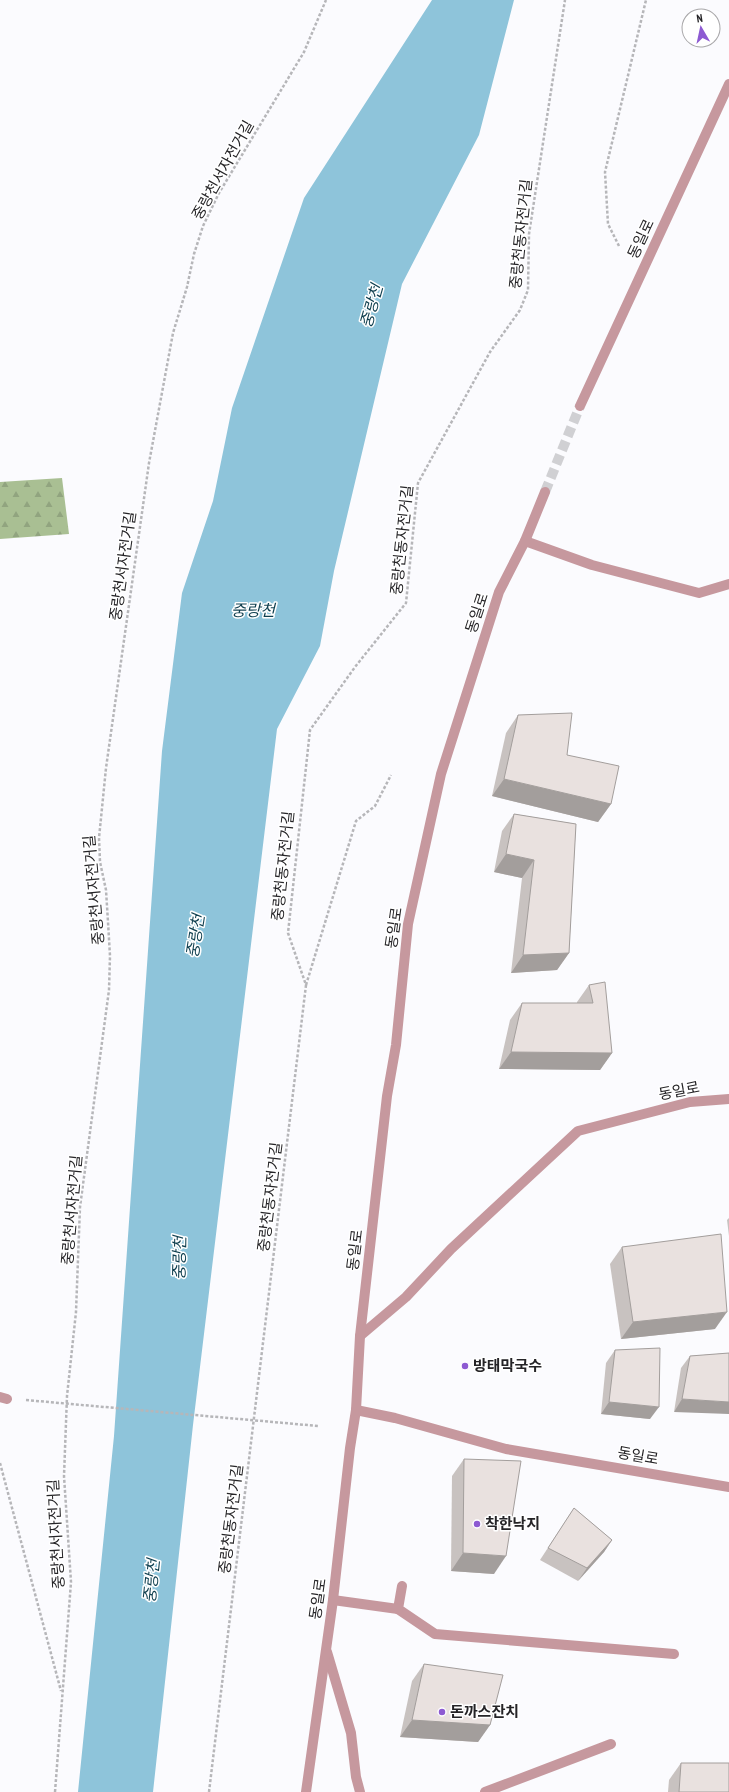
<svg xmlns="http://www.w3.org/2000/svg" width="729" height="1792" font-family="'PT Sans Narrow','Noto Sans KR',sans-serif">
<defs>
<pattern id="forest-firs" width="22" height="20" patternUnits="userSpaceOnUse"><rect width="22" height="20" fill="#a9bf93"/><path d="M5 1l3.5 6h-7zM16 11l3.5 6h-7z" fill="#91a47f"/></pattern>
</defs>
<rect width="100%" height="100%" fill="#fbfbfe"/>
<path fill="url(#forest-firs)" d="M62 478 69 534 0 539V482Z"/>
<path fill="#8ec4da" d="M432 0H514L479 135 402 284 334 571 320 646 277 729 193 1425 153 1792H78L114 1436 162 751 182 593 213 501 232 408 304 198Z"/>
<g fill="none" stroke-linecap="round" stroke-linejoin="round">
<path stroke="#d0d0d3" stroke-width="10" stroke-dasharray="10 5" stroke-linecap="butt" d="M545 492 580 406"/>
<g stroke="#b6b6b9" stroke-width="2.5" stroke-dasharray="3 2" stroke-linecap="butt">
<path d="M619 246 608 224 605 172 646 0"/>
<path d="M306 985 356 821 375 806 391 775"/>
<path d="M26 1400 318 1426"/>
<path d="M0 1463 61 1691"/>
<path d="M55 1792 71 1582 64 1476 67 1396 76 1312 80 1207 109 990 110 956 108 922 106 890 100 862 99 838 106 768 149 463 173 333 187 287 194 254 203 226 219 193 304 52 326 0"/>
<path d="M209 1792 306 985 288 933 310 730 355 667 406 603 418 483 490 352 520 310 528 290 529 234 565 0"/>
</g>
<g stroke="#c6989e" stroke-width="10">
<path d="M360 1336 406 1297 451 1249 578 1131 690 1102 729 1099"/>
<path d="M356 1410 395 1418 506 1449 729 1487"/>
<path d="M402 1586 398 1609 435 1634 674 1654"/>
<path d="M333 1600 398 1609"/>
<path d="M485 1792 611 1744"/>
</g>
<g stroke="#c6989e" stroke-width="10">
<path d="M525 541 592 565 699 593 729 584"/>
<path d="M0 1397 7 1399"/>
</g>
<g stroke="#c6989e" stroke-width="10">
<path d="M580 406 729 84"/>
<path d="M327 1652 351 1733 356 1777 360 1792"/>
<path d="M306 1792 333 1600 350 1448 356 1410 360 1336 387 1096 396 1045 408 924 441 774 499 592 525 541 545 492"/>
</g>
</g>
<g fill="#c8c2c0">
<path d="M518 715 567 755 611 804 598 822 492 796 506 733Z"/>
<path d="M514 814 576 824 569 953 557 970 511 973 522 878 494 872 502 831Z"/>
<path d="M589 985 612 1053 600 1070 499 1069 510 1020 522 1003H577V1002Z"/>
<path d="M729 1218V1236L727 1220Z"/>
<path d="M622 1247 715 1329 621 1339 610 1264Z"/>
<path d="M615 1350 650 1419 601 1414 606 1363Z"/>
<path d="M729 1353 674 1412 681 1368 690 1356Z"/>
<path d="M464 1459 494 1574 451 1571 452 1476Z"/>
<path d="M574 1508 612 1540 604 1552 578 1581 540 1560Z"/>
<path d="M424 1664 490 1725 478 1742 400 1737 412 1681Z"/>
<path d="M681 1763 729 1792H668L669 1780Z"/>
</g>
<g fill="#a39e9c">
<path d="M504 779 611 804 598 822 492 796Z"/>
<path d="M506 854 534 860 522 878 494 872Z"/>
<path d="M569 953 557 970 511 973 523 955Z"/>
<path d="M511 1052 612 1053 600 1070 499 1069Z"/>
<path d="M727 1312 715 1329 621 1339 633 1322Z"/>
<path d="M682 1399 729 1402V1414L674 1412Z"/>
<path d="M609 1402 659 1407 650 1419 601 1414Z"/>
<path d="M612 1540 604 1552 578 1581 587 1568Z"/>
<path d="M463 1553 506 1556 494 1574 451 1571Z"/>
<path d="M412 1720 490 1725 478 1742 400 1737Z"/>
</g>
<g fill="#e9e1df" stroke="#a39e9c">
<path d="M572 713 567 755 619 766 611 804 504 779 518 715Z"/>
<path d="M514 814 576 824 569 953 523 955 534 860 506 854Z"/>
<path d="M605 982 612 1053 511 1052 522 1003H593L589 985Z"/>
<path d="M721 1234 727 1312 633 1322 622 1247Z"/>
<path d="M660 1348 659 1407 609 1402 615 1350Z"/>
<path d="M729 1353V1402L682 1399 690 1356Z"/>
<path d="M464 1459 521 1461 506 1556 463 1553Z"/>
<path d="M574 1508 612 1540 587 1568 548 1548Z"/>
<path d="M424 1664 503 1675 490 1725 412 1720Z"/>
<path d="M681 1763H729V1792H679Z"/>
</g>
<g fill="#8d5ad2" stroke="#fff" stroke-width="1.5">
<circle cx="465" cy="1366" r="4"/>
<circle cx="477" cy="1524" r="4"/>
<circle cx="442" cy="1712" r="4"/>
</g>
<g text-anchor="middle" stroke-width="3" stroke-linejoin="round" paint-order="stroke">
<g font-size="15" fill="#252427" stroke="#fff">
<text transform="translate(223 170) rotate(-61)" y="5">중랑천서자전거길</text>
<text transform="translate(521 234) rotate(-84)" y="5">중랑천동자전거길</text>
<text transform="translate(641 239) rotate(-65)" y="5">동일로</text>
<text transform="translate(402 540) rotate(-84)" y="5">중랑천동자전거길</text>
<text transform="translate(123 566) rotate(-82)" y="5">중랑천서자전거길</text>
<text transform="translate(477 613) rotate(-72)" y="5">동일로</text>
<text transform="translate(283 866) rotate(-84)" y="5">중랑천동자전거길</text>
<text transform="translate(94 890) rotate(-95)" y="5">중랑천서자전거길</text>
<text transform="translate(394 928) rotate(-82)" y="5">동일로</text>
<text transform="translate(679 1091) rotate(-11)" y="5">동일로</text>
<text transform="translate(270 1197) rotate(-83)" y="5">중랑천동자전거길</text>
<text transform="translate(72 1210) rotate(-85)" y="5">중랑천서자전거길</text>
<text transform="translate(355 1250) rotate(-83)" y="5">동일로</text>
<text transform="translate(638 1456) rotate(10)" y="5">동일로</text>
<text transform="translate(231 1519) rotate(-83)" y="5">중랑천동자전거길</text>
<text transform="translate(56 1534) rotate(-93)" y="5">중랑천서자전거길</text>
<text transform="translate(318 1599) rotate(-82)" y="5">동일로</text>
</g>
<g font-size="15" font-weight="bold" fill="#252427" stroke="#fff" text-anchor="start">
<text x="473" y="1371">방태막국수</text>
<text x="485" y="1529">착한낙지</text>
<text x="450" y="1717">돈까스잔치</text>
</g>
<g font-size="16" font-style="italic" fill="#0e3e4e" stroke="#fff">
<text transform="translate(371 306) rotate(-74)" y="6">중랑천</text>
<text x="253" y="616">중랑천</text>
<text transform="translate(195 936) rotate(-81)" y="6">중랑천</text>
<text transform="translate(179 1258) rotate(-89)" y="6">중랑천</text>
<text transform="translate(151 1581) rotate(-84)" y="6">중랑천</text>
</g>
</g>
<g transform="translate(701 28) rotate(351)"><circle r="19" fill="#ffffff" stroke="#a8a7a9"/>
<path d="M0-3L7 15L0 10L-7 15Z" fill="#8d5ad2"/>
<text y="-6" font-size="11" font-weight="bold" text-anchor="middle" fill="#252427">N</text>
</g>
</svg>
